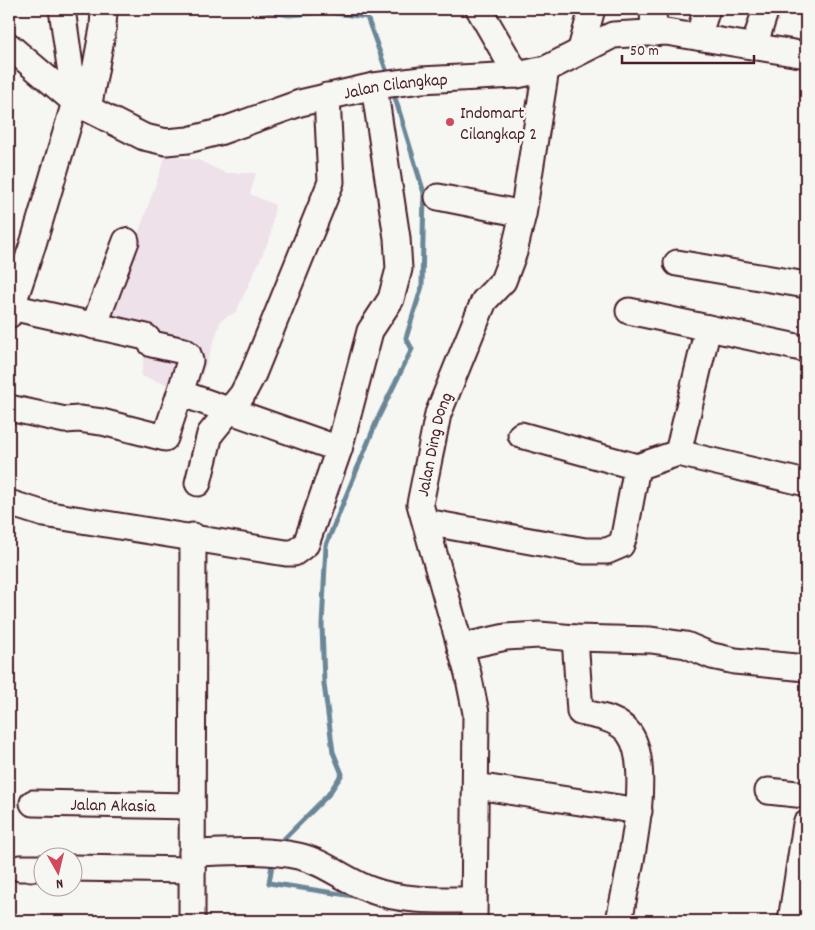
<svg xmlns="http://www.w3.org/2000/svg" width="815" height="930" font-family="Dekko,sans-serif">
<defs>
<pattern id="water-rules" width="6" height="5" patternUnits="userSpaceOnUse" patternTransform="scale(1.25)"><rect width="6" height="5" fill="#81cce1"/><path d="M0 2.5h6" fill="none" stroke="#71afc1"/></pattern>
</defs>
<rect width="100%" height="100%" fill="#f6f6f2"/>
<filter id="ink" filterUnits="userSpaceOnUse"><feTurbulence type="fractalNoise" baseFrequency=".02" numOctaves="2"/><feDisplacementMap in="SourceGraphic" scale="10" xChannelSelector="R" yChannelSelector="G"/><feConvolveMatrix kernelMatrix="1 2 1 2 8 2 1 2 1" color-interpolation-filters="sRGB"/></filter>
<g filter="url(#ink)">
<path fill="#eee1ea" d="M166 155 198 160 225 173H256L250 194 275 205 270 238 236 312 221 320 196 394 141 376 146 344 101 330 136 240Z"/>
<path fill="url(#water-rules)" stroke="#6b8798" d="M243 9H336L335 13 289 17Z"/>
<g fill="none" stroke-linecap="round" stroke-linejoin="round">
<path stroke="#606474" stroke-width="1" d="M271 9 290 12 327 9"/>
<g stroke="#6b8798" stroke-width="5">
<path d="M335 13 367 17 389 78"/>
<path d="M277 846 328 795 342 774 333 752 324 684 322 625 326 545 378 418 412 349 406 338 422 286 424 193 393 91"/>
<path d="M273 859 269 883 360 897"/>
</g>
<g stroke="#4a1f2b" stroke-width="29">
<g id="minor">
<path d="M479 9 517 75"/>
<path d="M653 9 654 33"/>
<path d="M698 37 707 9"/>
<path id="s1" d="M9 46 75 102 144 137 166 142 188 140 219 132 300 103 374 86 421 80 517 75 546 69 613 35 666 32 806 55"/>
<path d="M754 46 766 9"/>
<path d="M581 49 592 9"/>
<path d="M88 109 103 28 104 9"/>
<path d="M438 197 523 214"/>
<path d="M677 263 806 285"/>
<path d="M11 307 146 337 152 344 184 351 188 354 190 361 180 393 339 449"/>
<path d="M629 311 806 349"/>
<path d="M9 315 33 244 75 102 62 9"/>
<path d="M94 326 126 241"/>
<path d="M9 408 65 420 79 419 102 422 165 438 180 393"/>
<path d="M521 435 637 467 678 453 806 483"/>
<path d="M678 453 708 328"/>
<path d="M198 483 210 434 242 395 253 374 331 182 327 96"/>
<path d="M9 503 44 514 286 553H294L306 544 339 449 370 331 391 299 399 269 397 238 374 86"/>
<path d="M426 522 585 551H607L621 545 624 536 637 467"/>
<path d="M575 638 580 712C597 716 617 718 629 733 655 768 627 879 619 921"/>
<path d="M460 647 506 637 539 635 575 638 651 640 686 645 712 656 735 661 806 668"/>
<path d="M476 786 639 811"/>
<path d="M768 791 806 795"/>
<path id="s2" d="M33 803 192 806"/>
<path d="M192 853C227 852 264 849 298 856 325 862 346 881 371 890 403 902 440 900 473 900"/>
<path d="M20 868H42"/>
<path d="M72 868 192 870"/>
<path d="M192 921 193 536"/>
<path id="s3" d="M474 921 476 713 468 674 420 504 438 414 484 301 503 281 514 252 523 214 546 69"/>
<path d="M791 921 806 824"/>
</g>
</g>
<use href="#minor" stroke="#f6f6f2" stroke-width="25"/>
</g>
</g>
<circle fill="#d1495b" stroke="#f6f6f2" stroke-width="2" cx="450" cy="122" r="5"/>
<g text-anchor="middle" stroke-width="5" stroke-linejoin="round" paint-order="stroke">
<g font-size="18" fill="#4a1f2b" stroke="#f6f6f2">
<text dy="6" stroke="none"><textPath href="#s1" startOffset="424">Jalan Cilangkap</textPath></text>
<text dy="6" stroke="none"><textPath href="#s3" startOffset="486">Jalan Ding Dong</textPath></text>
<text dy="6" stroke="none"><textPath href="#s2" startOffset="80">Jalan Akasia</textPath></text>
</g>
<g font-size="18" fill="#4a1f2b" stroke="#f6f6f2" text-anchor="start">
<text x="460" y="118">Indomart<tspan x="460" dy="21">Cilangkap 2</tspan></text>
</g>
</g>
<rect width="815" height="930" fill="none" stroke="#f6f6f2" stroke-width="30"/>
<rect x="15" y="15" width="785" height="900" fill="none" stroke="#4a1f2b" stroke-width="2" filter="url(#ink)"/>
<g transform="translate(58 872) rotate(172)"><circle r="24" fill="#f6f6f2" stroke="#b1a0a2"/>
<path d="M0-4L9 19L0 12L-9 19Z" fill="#d1495b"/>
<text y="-8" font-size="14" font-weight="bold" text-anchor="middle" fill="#4a1f2b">N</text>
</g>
<path d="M622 55v8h132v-8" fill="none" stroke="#4a1f2b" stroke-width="2.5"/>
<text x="630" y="55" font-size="15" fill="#4a1f2b" stroke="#f6f6f2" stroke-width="4" paint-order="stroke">50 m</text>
</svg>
